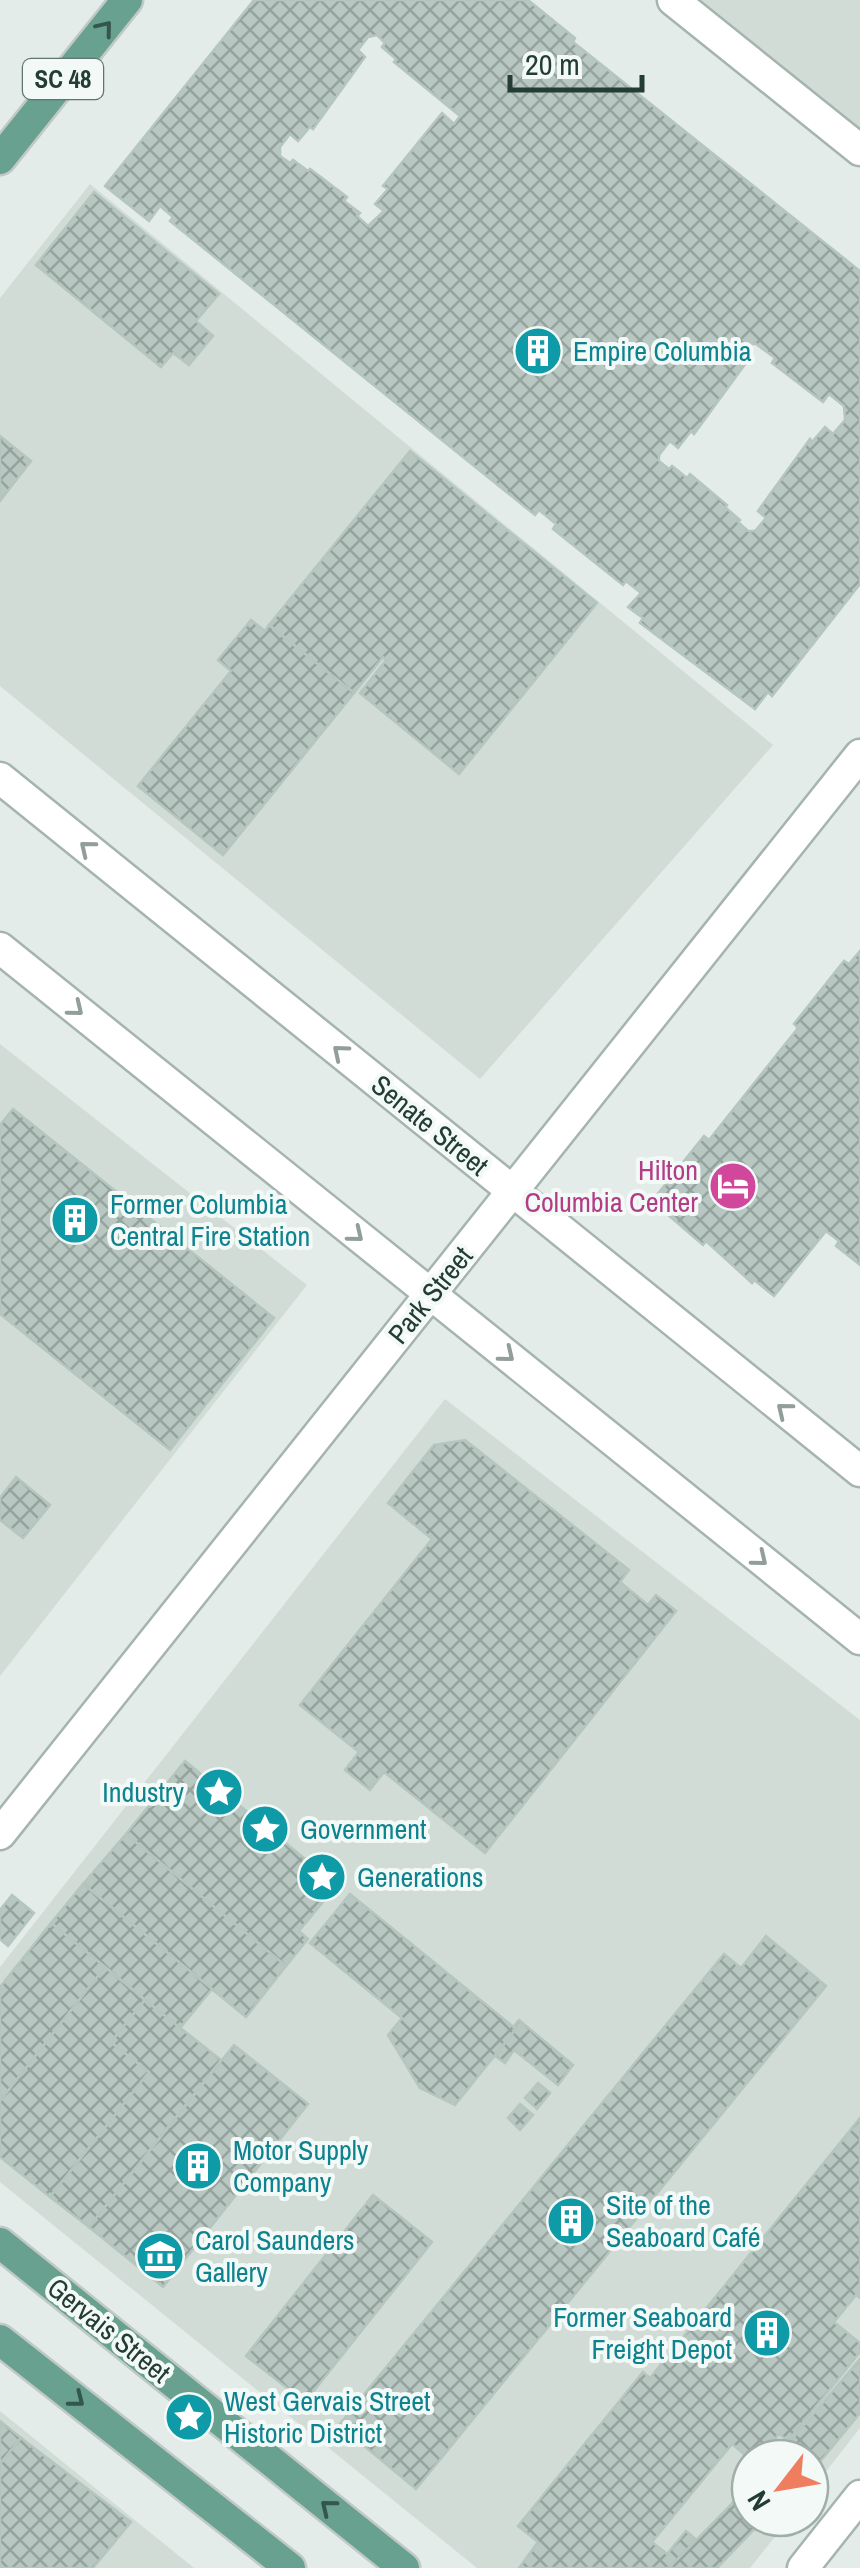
<svg xmlns="http://www.w3.org/2000/svg" width="860" height="2568" font-family="'Archivo Narrow',sans-serif">
<defs>
<pattern id="building-cross-hatch" width="8" height="8" patternUnits="userSpaceOnUse" patternTransform="scale(2.5)"><rect width="8" height="8" fill="#b8c7c1"/><path d="M0 0l8 8M0 8l8-8" fill="none" stroke="#95a39e"/></pattern>
</defs>
<rect width="100%" height="100%" fill="#e3ece8"/>
<g fill="#d1dcd7">
<path d="M672 0H860V154Z"/>
<path d="M90 184 773 745 480 1079 0 686V298Z"/>
<path d="M0 1044 307 1285 0 1676Z"/>
<path d="M445 1399 860 1720V2428L810 2492V2458H750V2518H790L750 2568H477L0 2182V1967Z"/>
<path d="M0 2411 194 2568H0Z"/>
</g>
<g fill="url(#building-cross-hatch)" stroke="#b5c6be" stroke-width="2.5" fill-rule="evenodd">
<path d="M254 0H528L575 38 573 42 860 271V584L772 696 768 692 755 709 640 623 643 618 628 607 641 593 626 581 623 585 553 529 556 524 539 510 535 515 170 221 173 217 160 206 149 221 105 186ZM377 35 385 43 382 47 396 59 394 62 460 116 454 124 442 113 383 186 388 189 375 204 384 211 368 226 357 216 360 213 344 201 347 197 310 169 308 171 293 160 290 163 280 156V147L290 134 298 141 310 127 313 129 365 57 358 50 368 37ZM749 344H756L775 358 772 363 823 402 829 394 844 406 845 420 833 434 825 427 812 442 810 439 758 511 766 518 755 531H748L738 522 740 520 725 507 727 505 690 474 687 478 672 466 669 469 659 461V455L670 441 678 448 691 431 694 434 746 363 739 357Z"/>
<path d="M94 192 219 294 196 321 213 336 189 365 173 353 161 367 36 265Z"/>
<path d="M0 436 31 461 0 501Z"/>
<path d="M410 451 597 603 459 774 360 693 386 660 383 657 354 693 269 625Z"/>
<path d="M251 620 265 631 269 625 354 693 223 855 138 786 231 671 218 660Z"/>
<path d="M860 951V1265L836 1246 839 1241 826 1231 774 1296 754 1280 752 1283 706 1241 703 1245 652 1201 704 1136 709 1140 798 1028 794 1024 844 961 849 964Z"/>
<path d="M13 1109 274 1318 170 1450 0 1314V1125Z"/>
<path d="M465 1440 629 1570 620 1582 648 1605 656 1595 676 1611 485 1853 384 1772 370 1790 345 1770 359 1752 300 1705 432 1539 388 1503 434 1445Z"/>
<path d="M16 1477 50 1505 23 1538 0 1520V1498Z"/>
<path d="M185 1761 337 1885 299 1931 308 1939 286 1966 126 1834Z"/>
<path d="M126 1834 286 1966 246 2017 83 1884Z"/>
<path d="M83 1884 212 1989 180 2028 51 1923Z"/>
<path d="M350 1894 516 2029 455 2105 420 2088 388 2035 402 2018 310 1943Z"/>
<path d="M12 1895 34 1913 8 1946 0 1939V1910Z"/>
<path d="M51 1923 105 1967 0 2101V1987Z"/>
<path d="M766 1936 826 1986 416 2489 339 2425 724 1954 741 1968Z"/>
<path d="M105 1967 145 2000 111 2042 149 2072 50 2197 0 2157V2101Z"/>
<path d="M145 2000 221 2060 89 2227 50 2197 149 2072 111 2042Z"/>
<path d="M519 2020 573 2065 558 2085 514 2050 505 2063 495 2056 516 2029 514 2026Z"/>
<path d="M234 2045 308 2104 163 2287 89 2227Z"/>
<path d="M538 2083 550 2093 537 2109 525 2098Z"/>
<path d="M520 2104 533 2115 520 2130 508 2118Z"/>
<path d="M860 2118V2298L856 2295 834 2322 860 2343V2352L788 2441 779 2434 760 2458 750 2459 732 2444 652 2542 667 2554 686 2531 697 2540 669 2568H519L538 2542 518 2526 643 2372 650 2378Z"/>
<path d="M373 2195 432 2242 305 2402 246 2356Z"/>
<path d="M860 2359V2413L824 2457 810 2472V2458H776Z"/>
<path d="M0 2421 21 2438 0 2464Z"/>
<path d="M21 2438 131 2522 93 2568H0V2464Z"/>
<path d="M750 2485V2518H765L717 2568H669Z"/>
</g>
<g fill="none" stroke-linecap="round" stroke-linejoin="round">
<g stroke="#a6b4af" stroke-width="35">
<g id="minor">
<path d="M673 0 860 150"/>
<path d="M0 778 860 1471"/>
<path d="M0 948 860 1639"/>
<path d="M0 1834 860 755"/>
<path d="M803 2568 860 2496"/>
</g>
</g>
<g stroke="#c1c9c6" stroke-width="35">
<g id="major">
<path d="M0 159 127 0"/>
<path d="M0 2243 404 2568"/>
<path d="M0 2340 290 2568"/>
</g>
</g>
<use href="#minor" stroke="#fff" stroke-width="30"/>
<use href="#major" stroke="#68a190" stroke-width="30"/>
</g>
<defs><path id="oneway-chevron" d="M-2-3.5L2.5 0L-2 3.5" fill="none" stroke-width="1.6" stroke-linecap="round" stroke-linejoin="round" transform="scale(2.5)"/></defs>
<g stroke="#34564c">
<use href="#oneway-chevron" transform="translate(105 28) rotate(-51)"/>
<use href="#oneway-chevron" transform="translate(77 2400) rotate(38)"/>
<use href="#oneway-chevron" transform="translate(328 2507) rotate(-141)"/>
</g>
<g stroke="#919e9a">
<use href="#oneway-chevron" transform="translate(87 848) rotate(-141)"/>
<use href="#oneway-chevron" transform="translate(76 1009) rotate(39)"/>
<use href="#oneway-chevron" transform="translate(340 1052) rotate(-140)"/>
<use href="#oneway-chevron" transform="translate(356 1235) rotate(39)"/>
<use href="#oneway-chevron" transform="translate(507 1355) rotate(39)"/>
<use href="#oneway-chevron" transform="translate(784 1410) rotate(-141)"/>
<use href="#oneway-chevron" transform="translate(760 1559) rotate(39)"/>
</g>
<defs>
<g id="building-disc" transform="scale(2.5)"><circle r="9.5" fill="#0f9aa8" stroke="#f3f9f6"/><path d="M-4-6H4V6H1V3H-1V6H-4ZM-2.5-4.3h1.7v1.8h-1.7ZM.8-4.3h1.7v1.8H.8ZM-2.5-1h1.7V.8h-1.7ZM.8-1h1.7V.8H.8Z" fill="#fff"/></g>
<g id="hotel-disc" transform="scale(2.5)"><circle r="9.5" fill="#d1479c" stroke="#f3f9f6"/><path d="M-6-4.5h1.5V1H6V5H4.5V3h-9V5H-6ZM-4 0a1.8 1.8 0 1 1 3.6 0ZM.5 0V-2.5h3Q6-2.5 6 0Z" fill="#fff"/></g>
<g id="sight-disc" transform="scale(2.5)"><circle r="9.5" fill="#0f9aa8" stroke="#f3f9f6"/><path d="M0-6L1.8-2.2L6-1.7L2.9 1.2L3.7 5.4L0 3.3L-3.7 5.4L-2.9 1.2L-6-1.7L-1.8-2.2Z" fill="#fff"/></g>
<g id="museum-disc" transform="scale(2.5)"><circle r="9.5" fill="#0f9aa8" stroke="#f3f9f6"/><path d="M0-6L6-3V-2H-6V-3ZM-5-1h2V3h-2ZM-1-1h2V3h-2ZM3-1h2V3H3ZM-6 4H6V6H-6Z" fill="#fff"/></g>
</defs>
<g fill-rule="evenodd">
<use href="#building-disc" x="538" y="351"/>
<use href="#hotel-disc" x="733" y="1186"/>
<use href="#building-disc" x="75" y="1220"/>
<use href="#sight-disc" x="219" y="1792"/>
<use href="#sight-disc" x="265" y="1829"/>
<use href="#sight-disc" x="322" y="1877"/>
<use href="#building-disc" x="198" y="2166"/>
<use href="#building-disc" x="571" y="2221"/>
<use href="#museum-disc" x="160" y="2256"/>
<use href="#building-disc" x="767" y="2333"/>
<use href="#sight-disc" x="189" y="2417"/>
</g>
<g text-anchor="middle" stroke-width="8" stroke-linejoin="round" paint-order="stroke">
<rect fill="#f3f9f6" stroke="#61756f" stroke-width="2.5" x="23" y="59" width="80" height="40" rx="8"/>
<g font-size="25" font-weight="bold" fill="#233d35">
<text x="63" y="88">SC 48</text>
</g>
<g font-size="28" fill="#0d838f" stroke="#f3f9f6" text-anchor="start">
<text x="573" y="361">Empire Columbia</text>
<text x="110" y="1214">Former Columbia<tspan x="110" dy="32">Central Fire Station</tspan></text>
<text x="184" y="1802" text-anchor="end">Industry</text>
<text x="300" y="1839">Government</text>
<text x="357" y="1887">Generations</text>
<text x="233" y="2160">Motor Supply<tspan x="233" dy="32">Company</tspan></text>
<text x="606" y="2215">Site of the<tspan x="606" dy="32">Seaboard Café</tspan></text>
<text x="195" y="2250">Carol Saunders<tspan x="195" dy="32">Gallery</tspan></text>
<text x="732" y="2327" text-anchor="end">Former Seaboard<tspan x="732" dy="32">Freight Depot</tspan></text>
<text x="224" y="2411">West Gervais Street<tspan x="224" dy="32">Historic District</tspan></text>
</g>
<g font-size="28" fill="#233d35" stroke="#f3f9f6">
<text transform="translate(430 1125) rotate(39)" y="10">Senate Street</text>
<text transform="translate(430 1295) rotate(-51)" y="10">Park Street</text>
<text transform="translate(109 2330) rotate(39)" y="10">Gervais Street</text>
</g>
<g font-size="28" fill="#b23c85" stroke="#f3f9f6" text-anchor="end">
<text x="698" y="1180">Hilton<tspan x="698" dy="32">Columbia Center</tspan></text>
</g>
</g>
<g transform="translate(780 2488) rotate(239)"><circle r="48" fill="#f3f9f6" stroke="#a0aea9" stroke-width="2.5"/>
<path d="M0-8L18 38L0 25L-18 38Z" fill="#ee7e5f"/>
<text y="-15" font-size="28" font-weight="bold" text-anchor="middle" fill="#233d35">N</text>
</g>
<path d="M510 75v15h132v-15" fill="none" stroke="#233d35" stroke-width="5"/>
<text x="525" y="75" font-size="30" fill="#233d35" stroke="#f3f9f6" stroke-width="8" paint-order="stroke">20 m</text>
</svg>
